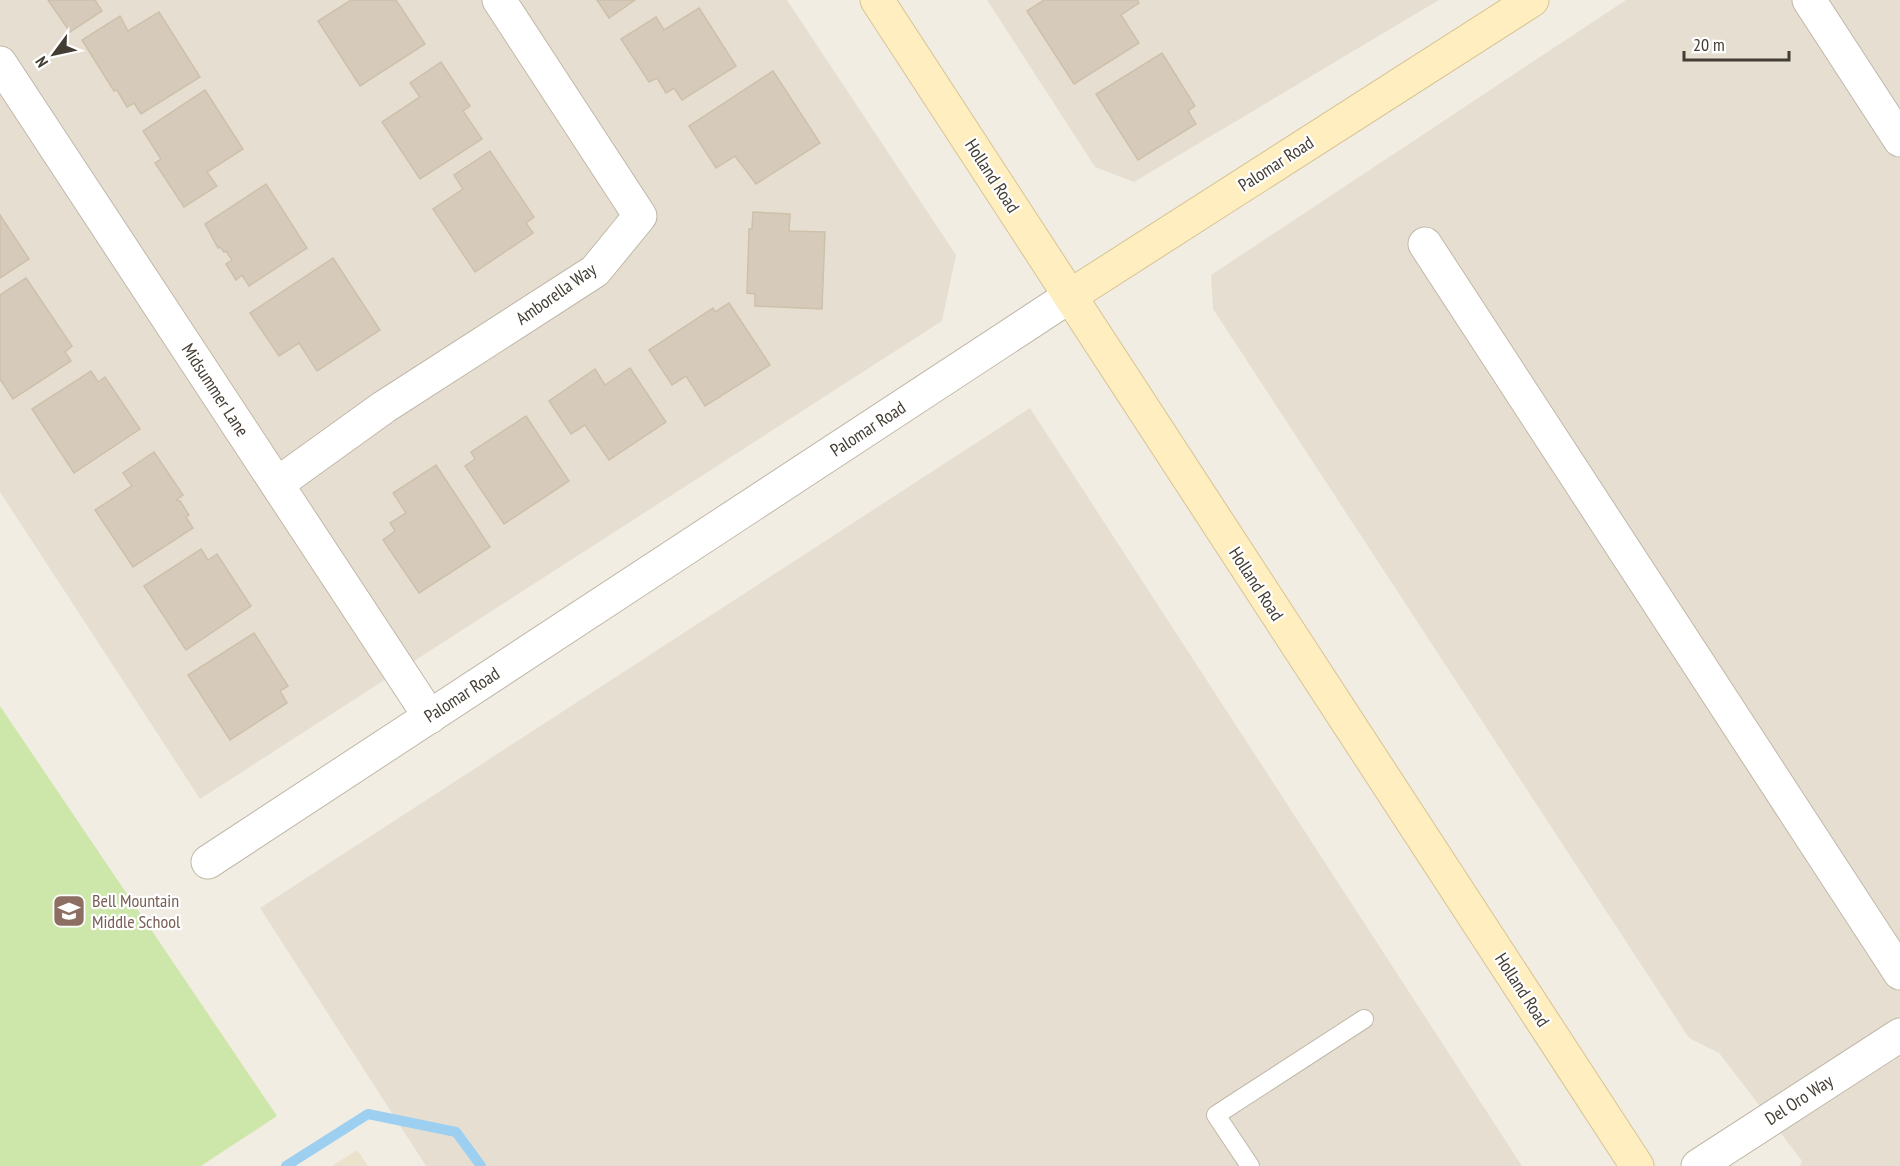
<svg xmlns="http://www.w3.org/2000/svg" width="1900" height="1166" font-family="'PT Sans Narrow',sans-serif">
<rect width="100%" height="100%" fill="#f2ede3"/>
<g fill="#e6dfd1">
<path d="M0 0H787L956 255 942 321 200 799 0 492Z"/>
<path d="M987 0H1439L1134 182 1095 167Z"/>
<path d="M1626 0H1900V1166H1800L1802 1161 1719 1053 1689 1038 1213 309 1211 275Z"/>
<path d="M1030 408 1522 1166H426L260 908Z"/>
</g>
<path fill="#ebe2cc" d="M357 1150 368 1166H332Z"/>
<path fill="#cde7aa" d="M0 706 277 1116 201 1166H0Z"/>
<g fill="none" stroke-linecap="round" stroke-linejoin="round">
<path stroke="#9dcff1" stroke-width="10" d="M286 1166 368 1114 456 1132 481 1166"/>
</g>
<g fill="#d6cbbb" stroke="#cec0ab" stroke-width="1.5">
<path d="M48 0H95L102 11 70 32Z"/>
<path d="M351 0H396L425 44 360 86 318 21Z"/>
<path d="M597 0H635L609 18Z"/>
<path d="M1044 0H1137L1139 3 1121 15 1139 43 1074 84 1027 11Z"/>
<path d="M699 8 736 66 682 100 674 88 666 93 657 78 649 82 621 39 656 17 664 30Z"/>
<path d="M159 12 200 77 141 114 134 103 127 107 117 90 114 91 82 40 120 16 128 31Z"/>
<path d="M1162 53 1195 106 1188 111 1196 124 1138 160 1096 94Z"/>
<path d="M441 62 470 106 463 111 482 139 420 179 382 122 420 97 410 83Z"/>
<path d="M773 71 820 143 756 184 735 156 716 168 689 126Z"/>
<path d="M205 90 243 149 207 172 217 186 184 207 155 163 161 159 143 131Z"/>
<path d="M490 151 534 217 526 223 533 233 475 272 433 209 463 189 454 175Z"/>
<path d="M266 184 307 248 249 286 242 275 236 280 226 264 232 260 226 251 224 252 220 247 218 248 205 224Z"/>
<path d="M753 212 790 214 789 231 825 232 822 309 755 306V294L747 293 749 229H752Z"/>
<path d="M0 215 29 259 0 278Z"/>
<path d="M333 258 380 330 317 371 299 343 279 356 250 313Z"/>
<path d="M26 278 72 346 65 352 71 361 13 399 0 379V295Z"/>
<path d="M729 303 770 365 705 406 686 376 672 385 649 350 713 308 715 312Z"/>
<path d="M630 368 666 422 609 460 585 425 571 434 549 401 595 369 605 385Z"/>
<path d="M91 371 98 382 105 377 140 429 74 473 32 409Z"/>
<path d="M526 416 569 481 504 524 465 466 475 459 471 452Z"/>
<path d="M154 452 183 495 176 500 180 501 189 515 186 517 193 528 133 567 95 510 132 486 123 473Z"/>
<path d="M436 465 490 547 419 593 383 540 395 531 390 523 406 513 393 493Z"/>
<path d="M201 549 208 560 217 554 251 606 186 650 144 586Z"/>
<path d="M254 633 288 686 280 691 287 703 230 740 188 675Z"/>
</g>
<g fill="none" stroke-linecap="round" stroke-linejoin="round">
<g stroke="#c0b8a8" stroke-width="20">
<path id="lane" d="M1250 1166 1216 1115 1364 1019"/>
</g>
<g stroke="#c0b8a8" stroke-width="35">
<g id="street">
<path d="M1809 0 1900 140"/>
<path d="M0 63 430 717"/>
<path d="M1425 244 1900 973"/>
<path d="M277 484 384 407 595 271 640 216 499 0"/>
<path d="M208 862 1070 296"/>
<path d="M1698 1166 1900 1035"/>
</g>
</g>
<g stroke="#d6c393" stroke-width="35">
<g id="secondary">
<path d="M877 0 1637 1166"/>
<path d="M1070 296 1532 0"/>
</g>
</g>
<use href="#lane" stroke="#fff" stroke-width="18"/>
<use href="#street" stroke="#fff" stroke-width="33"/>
<use href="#secondary" stroke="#ffefc0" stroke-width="33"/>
</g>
<defs>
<g id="school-square" transform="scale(1.725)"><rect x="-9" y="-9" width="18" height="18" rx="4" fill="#8d6e63" stroke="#fff"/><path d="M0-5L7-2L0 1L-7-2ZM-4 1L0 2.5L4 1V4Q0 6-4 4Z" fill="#fff"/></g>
</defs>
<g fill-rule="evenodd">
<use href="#school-square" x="69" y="911"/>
</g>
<g text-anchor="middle" stroke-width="4.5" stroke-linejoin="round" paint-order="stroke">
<g font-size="18" fill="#433d33" stroke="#fff">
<text transform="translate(1276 164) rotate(-33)" y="6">Palomar Road</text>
<text transform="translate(992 176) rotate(57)" y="6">Holland Road</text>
<text transform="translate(556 294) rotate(-35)" y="6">Amborella Way</text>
<text transform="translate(215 390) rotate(57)" y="6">Midsummer Lane</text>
<text transform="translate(868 429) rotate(-33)" y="6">Palomar Road</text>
<text transform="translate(1256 584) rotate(57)" y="6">Holland Road</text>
<text transform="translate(462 695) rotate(-33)" y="6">Palomar Road</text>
<text transform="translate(1522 990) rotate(57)" y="6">Holland Road</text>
<text transform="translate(1799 1100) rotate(-33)" y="6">Del Oro Way</text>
</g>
<g font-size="18" fill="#785e54" stroke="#fff" text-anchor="start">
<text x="92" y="907">Bell Mountain<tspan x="92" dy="21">Middle School</tspan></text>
</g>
</g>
<g transform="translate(54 54) rotate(237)" stroke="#ffffff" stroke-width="4.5" paint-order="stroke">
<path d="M0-4.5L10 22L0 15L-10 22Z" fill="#433d33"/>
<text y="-9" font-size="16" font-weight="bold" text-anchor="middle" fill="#433d33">N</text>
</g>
<path d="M1684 51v9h105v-9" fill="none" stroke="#433d33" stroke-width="3"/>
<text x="1693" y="51" font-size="18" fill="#433d33" stroke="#ffffff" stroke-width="4.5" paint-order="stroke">20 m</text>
</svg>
